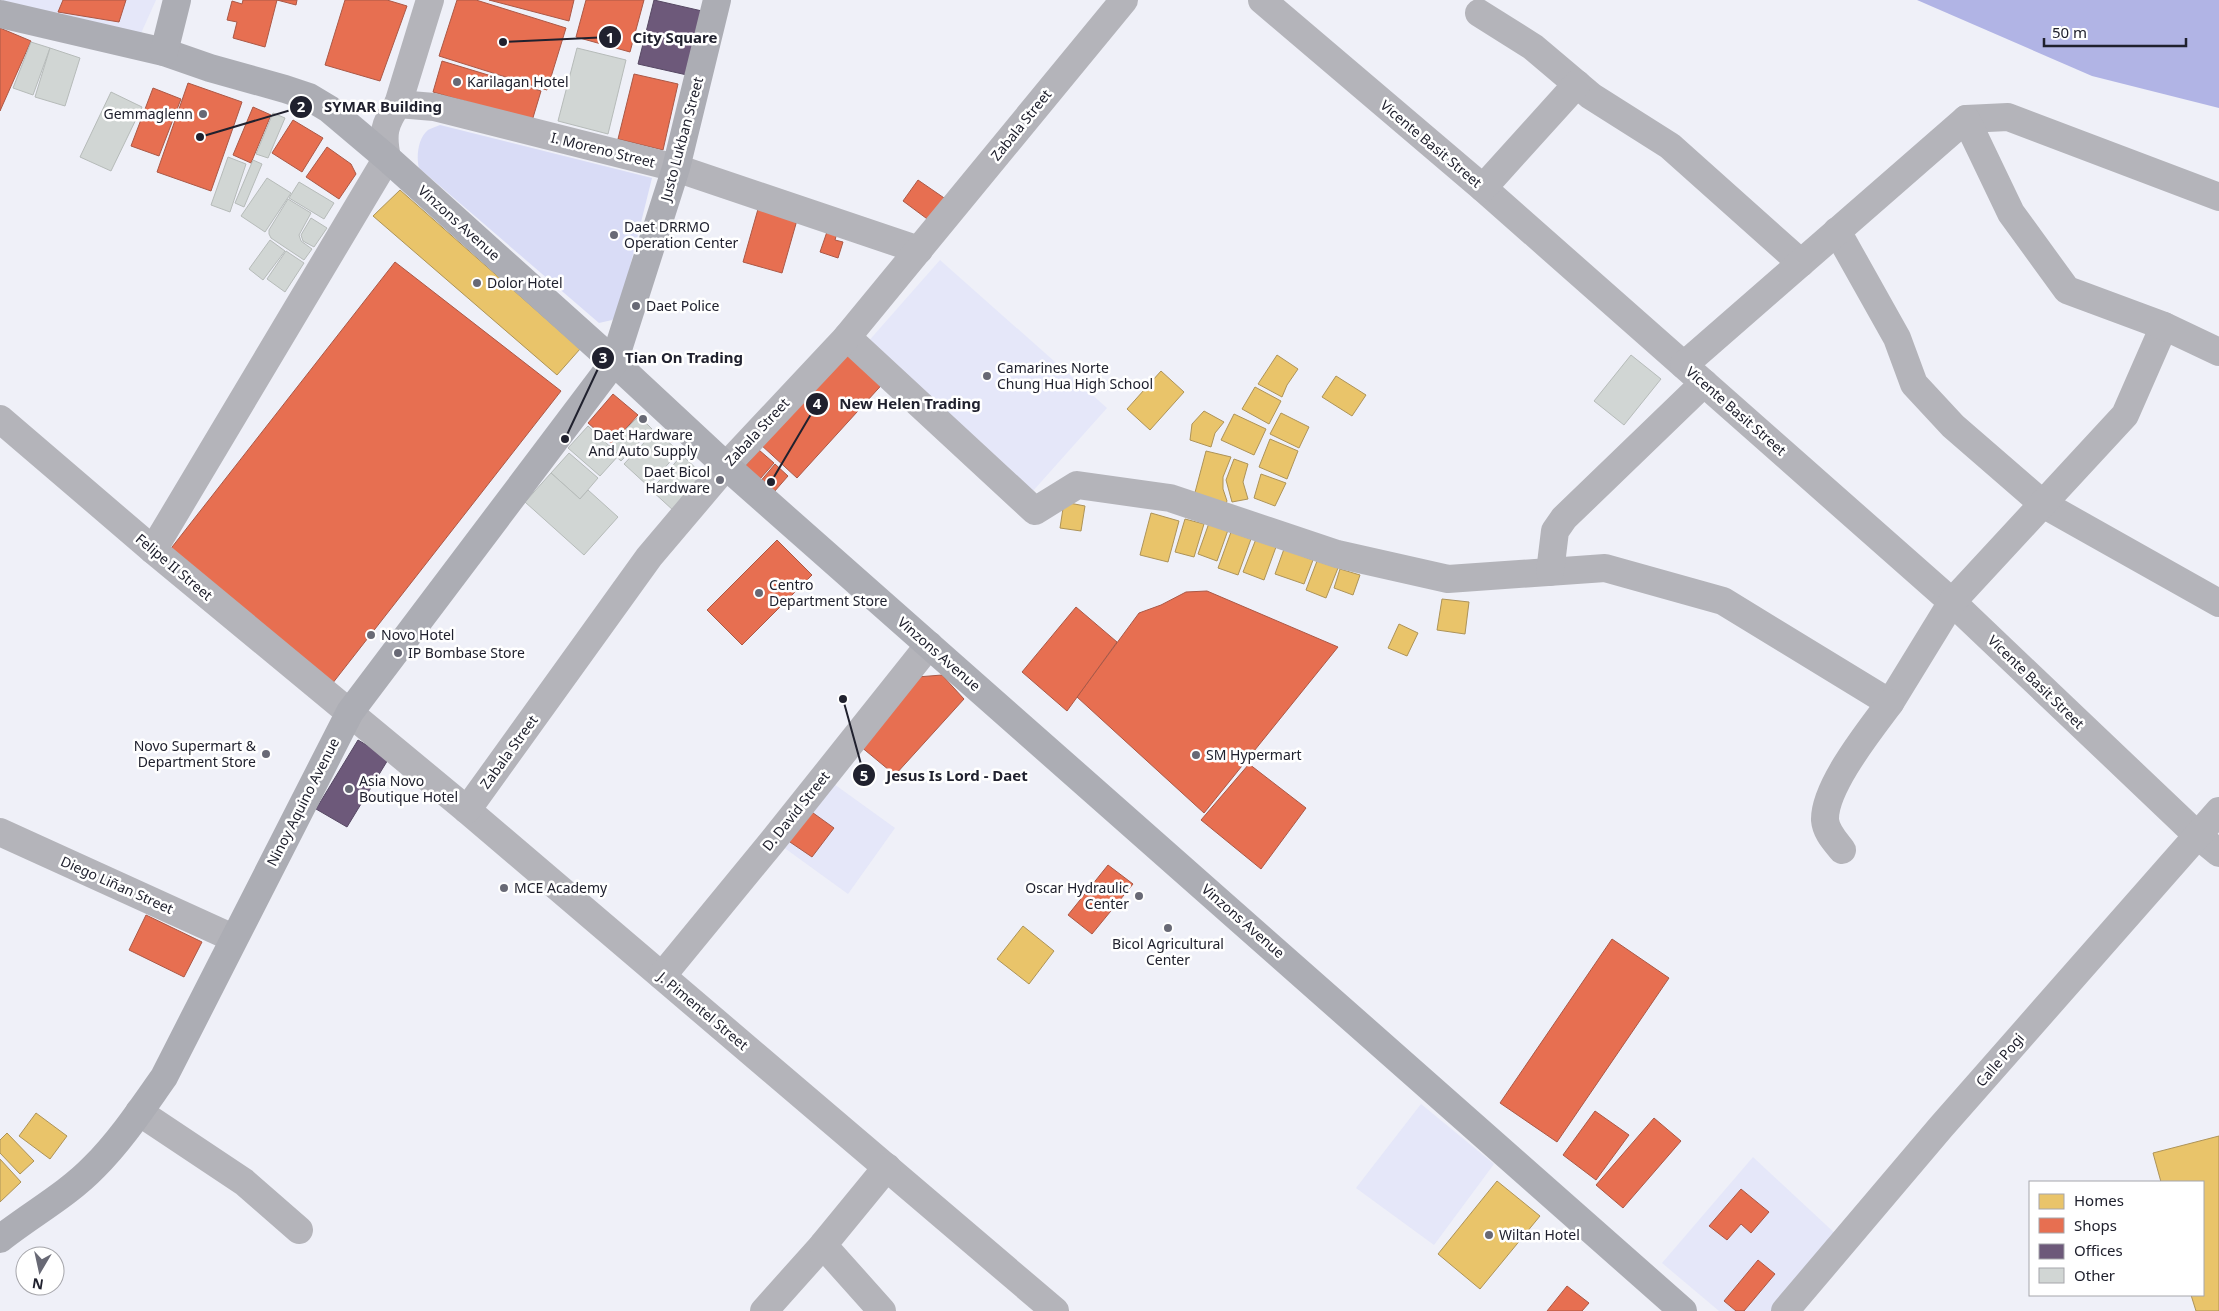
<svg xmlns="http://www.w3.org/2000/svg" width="2219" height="1311" font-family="'Noto Sans',sans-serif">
<rect width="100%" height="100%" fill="#eff0f8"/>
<g fill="#e5e7f9">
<path d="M0 0H156L138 40Z"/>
<path d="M940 260 1107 408 1033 491 866 344Z"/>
<path d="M827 779 895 828 848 894 779 844Z"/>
<path d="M1421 1104 1494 1164 1434 1245 1356 1188Z"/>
<path d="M1753 1157 1840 1238 1772 1311H1719L1662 1263Z"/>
</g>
<path fill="#d9dcf6" d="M440 125 652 178 618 315 612 320 599 323 419 168C416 157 418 138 428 130 431 128 436 127 440 125Z"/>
<path fill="#b1b4e5" d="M1917 0H2219V108L2092 76Z"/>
<g fill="#e9c46a" stroke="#ad9358">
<path d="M400 190 580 349 557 375 373 216Z"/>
<path d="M1277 355 1298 369 1287 385 1282 397 1258 384Z"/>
<path d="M1161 371 1184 392 1150 430 1127 409Z"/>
<path d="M1336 376 1366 395 1352 416 1322 397Z"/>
<path d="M1255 387 1281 401 1269 424 1242 409Z"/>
<path d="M1204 411 1224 422 1215 433 1211 447 1190 440 1192 424Z"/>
<path d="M1281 413 1309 427 1299 448 1270 434Z"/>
<path d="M1234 414 1266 429 1254 455 1221 440Z"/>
<path d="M1270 439 1298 451 1287 479 1259 467Z"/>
<path d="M1206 451 1231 457 1223 477V489L1227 501 1223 510 1193 500Z"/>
<path d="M1234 459 1248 464 1243 482 1248 499 1232 502 1226 480Z"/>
<path d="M1261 474 1286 483 1275 506 1254 498Z"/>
<path d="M1064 502 1085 506 1081 531 1060 528Z"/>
<path d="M1151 513 1179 521 1168 562 1140 555Z"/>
<path d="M1185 519 1204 524 1194 557 1175 552Z"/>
<path d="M1209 523 1228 530 1217 561 1198 554Z"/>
<path d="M1231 532 1251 539 1238 575 1218 568Z"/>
<path d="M1256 539 1276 547 1264 580 1243 572Z"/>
<path d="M1284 549 1313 560 1304 584 1275 574Z"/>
<path d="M1317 561 1338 568 1326 598 1306 590Z"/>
<path d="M1340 569 1360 575 1353 595 1334 588Z"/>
<path d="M1442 599 1469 602 1465 634 1437 630Z"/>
<path d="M1399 624 1418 633 1407 656 1388 648Z"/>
<path d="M1023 926 1054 951 1029 984 997 959Z"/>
<path d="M36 1113 67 1136 50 1159 19 1136Z"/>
<path d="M7 1133 34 1161 20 1174 0 1153V1140Z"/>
<path d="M2219 1136V1311H2196L2191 1295H2203V1182H2161L2153 1153Z"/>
<path d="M0 1159 21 1182 0 1202Z"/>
<path d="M1497 1181 1540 1216 1480 1289 1438 1254Z"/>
</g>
<g fill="#e76f51" stroke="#ab5846">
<path d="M63 0H126L119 22 58 12Z"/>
<path d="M243 0H297L296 5 277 0 265 47 233 38 237 22 227 20 232 1 242 4Z"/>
<path d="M345 0H387L407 6 380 81 325 65Z"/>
<path d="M457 0H476L566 28 547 90 439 56Z"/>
<path d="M489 0H574L569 21Z"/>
<path d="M586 0H644L630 52 576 37Z"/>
<path d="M0 28 31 41 0 111Z"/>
<path d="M442 61 541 91 532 121 433 92Z"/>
<path d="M634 74 678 84 663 150 618 139Z"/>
<path d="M188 83 242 102 211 191 157 172Z"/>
<path d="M153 88 181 99 159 156 131 146Z"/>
<path d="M253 107 271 115 251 163 233 155Z"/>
<path d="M293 120 323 138 302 172 272 153Z"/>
<path d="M327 147 351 164 356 174 339 199 306 177Z"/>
<path d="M918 180 950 202 934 224 903 201Z"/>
<path d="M760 202 799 213 782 273 743 262Z"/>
<path d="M830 223 839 226 835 240 843 242 838 258 820 252Z"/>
<path d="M395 262 561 391 332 684 165 556Z"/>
<path d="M849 346 887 379 797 478 760 444Z"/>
<path d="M613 394 638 415 612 444 588 423Z"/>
<path d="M759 450 774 463 753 487 738 474Z"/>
<path d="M775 464 788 476 767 500 754 489Z"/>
<path d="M777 540 812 575 742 645 707 610Z"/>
<path d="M1207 591 1338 647 1204 813 1077 697 1139 613 1161 605 1186 592Z"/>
<path d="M1076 607 1117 642 1067 711 1022 672Z"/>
<path d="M942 675 964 699 895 775 854 741 917 677Z"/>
<path d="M1249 764 1306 808 1261 869 1201 820Z"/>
<path d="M809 810 834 828 812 857 787 840Z"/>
<path d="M1108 865 1133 884 1092 934 1068 915Z"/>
<path d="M146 915 202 942 184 977 129 950Z"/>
<path d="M1612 939 1669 978 1557 1142 1500 1103Z"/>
<path d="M1595 1111 1629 1135 1596 1180 1563 1155Z"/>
<path d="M1654 1118 1681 1141 1623 1208 1596 1185Z"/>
<path d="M1741 1189 1769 1212 1751 1233 1741 1224 1727 1240 1709 1226Z"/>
<path d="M1758 1260 1775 1274 1744 1311H1736L1724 1301Z"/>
<path d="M1567 1286 1589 1303 1582 1311H1547Z"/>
</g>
<g fill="#6d597a" stroke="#564863">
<path d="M654 0 702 11 687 75 638 64Z"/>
<path d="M358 740 389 758 347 827 316 809Z"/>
</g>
<g fill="#d1d6d4" stroke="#b6bbb9">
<path d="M31 42 50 48 33 95 13 88Z"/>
<path d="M50 48 80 58 65 106 35 97Z"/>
<path d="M577 48 626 60 608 134 558 121Z"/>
<path d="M111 92 142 107 111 171 80 157Z"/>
<path d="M273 113 285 118 268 158 256 154Z"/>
<path d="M228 157 246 164 230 212 211 205Z"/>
<path d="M253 160 262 164 244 207 235 203Z"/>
<path d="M267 178 291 193 265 232 241 216Z"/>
<path d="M299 182 334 203 324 219 289 198Z"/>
<path d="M288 199 311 213 299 235 301 241 312 249 304 260 271 238 269 234V230Z"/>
<path d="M311 218 327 228 314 247 303 241 301 235Z"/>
<path d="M270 240 285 251 263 280 249 269Z"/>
<path d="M286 251 304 263 285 292 267 279Z"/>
<path d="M1631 355 1661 379 1624 425 1594 401Z"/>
<path d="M639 416 652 429 621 461 607 448Z"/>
<path d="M588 426 619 455 600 476 568 448Z"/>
<path d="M656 430 679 452 648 486 624 464Z"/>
<path d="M569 453 598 478 580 499 551 473Z"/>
<path d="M682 455 705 477 674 511 651 490Z"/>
<path d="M551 473 580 499 588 490 618 517 584 555 525 502Z"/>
</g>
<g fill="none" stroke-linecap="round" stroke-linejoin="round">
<g stroke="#b4b4ba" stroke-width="28">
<path d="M1262 0 1483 188 1952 602 2197 835 2219 853"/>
<path d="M1479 13 1533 47 1591 96 1670 146 1801 263"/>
<path d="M398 104 434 107 676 168 919 250"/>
<path d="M1966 119 2008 117 2219 197"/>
<path d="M1483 188 1577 84"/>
<path d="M1837 231 1897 338 1914 384 1953 426 2043 504 2219 603"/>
<path d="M847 337 1035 511 1077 485 1170 498 1337 554 1448 579 1605 568 1723 601 1890 703 1952 602 2125 415 2164 326"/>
<path d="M1684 365 1966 119 2011 213 2067 290 2164 326 2219 352"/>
<path d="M0 419 153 550 467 810 1055 1311"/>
<path d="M153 550 387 158C382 134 384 124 398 104L430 0"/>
<path d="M1550 572 1555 531 1564 518 1704 383"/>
<path d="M467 810 649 557 726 466 847 337 1124 0"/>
<path d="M0 832 233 938"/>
<path d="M1842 850C1835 841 1826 832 1825 820 1824 787 1870 730 1890 703"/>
<path d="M662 976 772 842 929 645"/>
<path d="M139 1112 244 1182 299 1230"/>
<path d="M764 1311 823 1245"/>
<path d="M882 1311 823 1245 887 1167"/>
<path d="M1785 1311 1941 1127 2219 811"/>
</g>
<g stroke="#acadb4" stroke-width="28">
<path d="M0 14 164 52 210 68 285 89 309 97 329 109 387 158 614 362 726 466 1683 1311"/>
<path d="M164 52 177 0"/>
<path d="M0 1239C30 1215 67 1195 94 1167 121 1140 142 1108 164 1077L350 712 614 362 676 168 717 0"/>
</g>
</g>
<g fill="#686975" stroke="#fff" stroke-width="2">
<circle cx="457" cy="82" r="5"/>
<circle cx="203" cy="114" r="5"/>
<circle cx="614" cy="235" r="5"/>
<circle cx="477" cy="283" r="5"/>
<circle cx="636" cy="306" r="5"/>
<circle cx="987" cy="376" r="5"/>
<circle cx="643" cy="419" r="5"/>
<circle cx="720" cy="480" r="5"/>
<circle cx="759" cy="593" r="5"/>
<circle cx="371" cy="635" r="5"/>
<circle cx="398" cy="653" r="5"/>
<circle cx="266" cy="754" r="5"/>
<circle cx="1196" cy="755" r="5"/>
<circle cx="349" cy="789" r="5"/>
<circle cx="504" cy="888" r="5"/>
<circle cx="1139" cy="896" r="5"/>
<circle cx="1168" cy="928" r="5"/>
<circle cx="1489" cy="1235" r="5"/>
</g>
<g text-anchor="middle" stroke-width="5" stroke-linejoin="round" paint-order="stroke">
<g font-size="14" fill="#20212e" stroke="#fff" text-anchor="start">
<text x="467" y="87">Karilagan Hotel</text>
<text x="193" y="119" text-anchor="end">Gemmaglenn</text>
<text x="624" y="232">Daet DRRMO<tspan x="624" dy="16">Operation Center</tspan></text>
<text x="487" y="288">Dolor Hotel</text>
<text x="646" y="311">Daet Police</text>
<text x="997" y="373">Camarines Norte<tspan x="997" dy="16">Chung Hua High School</tspan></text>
<text x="643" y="440" text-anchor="middle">Daet Hardware<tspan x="643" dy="16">And Auto Supply</tspan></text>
<text x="710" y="477" text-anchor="end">Daet Bicol<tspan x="710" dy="16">Hardware</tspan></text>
<text x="769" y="590">Centro<tspan x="769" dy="16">Department Store</tspan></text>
<text x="381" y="640">Novo Hotel</text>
<text x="408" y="658">IP Bombase Store</text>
<text x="256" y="751" text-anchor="end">Novo Supermart &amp;<tspan x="256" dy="16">Department Store</tspan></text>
<text x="1206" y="760">SM Hypermart</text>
<text x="359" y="786">Asia Novo<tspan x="359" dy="16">Boutique Hotel</tspan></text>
<text x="514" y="893">MCE Academy</text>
<text x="1129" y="893" text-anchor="end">Oscar Hydraulic<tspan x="1129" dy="16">Center</tspan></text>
<text x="1168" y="949" text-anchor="middle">Bicol Agricultural<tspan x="1168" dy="16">Center</tspan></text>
<text x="1499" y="1240">Wiltan Hotel</text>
</g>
<g font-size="14" fill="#20212e" stroke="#fff">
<text transform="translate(1021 125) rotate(-51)" y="5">Zabala Street</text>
<text transform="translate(682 139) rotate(-75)" y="5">Justo Lukban Street</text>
<text transform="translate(1431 144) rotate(40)" y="5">Vicente Basit Street</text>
<text transform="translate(603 150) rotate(14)" y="5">I. Moreno Street</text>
<text transform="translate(459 223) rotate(42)" y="5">Vinzons Avenue</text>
<text transform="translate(1736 411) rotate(41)" y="5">Vicente Basit Street</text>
<text transform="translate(757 432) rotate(-47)" y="5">Zabala Street</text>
<text transform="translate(174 567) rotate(40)" y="5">Felipe II Street</text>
<text transform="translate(939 654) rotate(41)" y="5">Vinzons Avenue</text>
<text transform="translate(2036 682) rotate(44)" y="5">Vicente Basit Street</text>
<text transform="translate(509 752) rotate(-54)" y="5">Zabala Street</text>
<text transform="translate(303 802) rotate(-63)" y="5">Ninoy Aquino Avenue</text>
<text transform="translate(796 811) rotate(-51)" y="5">D. David Street</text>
<text transform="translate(117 885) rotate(24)" y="5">Diego Liñan Street</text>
<text transform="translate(1243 921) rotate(41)" y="5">Vinzons Avenue</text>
<text transform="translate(703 1011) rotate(40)" y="5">J. Pimentel Street</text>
<text transform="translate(2000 1060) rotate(-49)" y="5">Calle Pogi</text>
</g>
</g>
<path fill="none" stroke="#20212e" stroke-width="2" d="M503 42L610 37M200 137L301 107M565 439L603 358M771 482L817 404M843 699L864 775"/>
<g fill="#20212e" stroke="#fff" stroke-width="2">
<circle cx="503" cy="42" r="5"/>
<circle cx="200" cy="137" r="5"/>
<circle cx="565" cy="439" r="5"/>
<circle cx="771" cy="482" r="5"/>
<circle cx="843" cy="699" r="5"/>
<circle cx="610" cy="37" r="12"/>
<circle cx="301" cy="107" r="12"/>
<circle cx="603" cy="358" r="12"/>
<circle cx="817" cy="404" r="12"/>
<circle cx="864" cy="775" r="12"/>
</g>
<g font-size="15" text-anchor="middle" font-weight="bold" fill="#fff">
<text x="610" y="43">1</text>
<text x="301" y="112">2</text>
<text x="603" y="363">3</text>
<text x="817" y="409">4</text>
<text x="864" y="781">5</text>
</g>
<g font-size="15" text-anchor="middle" font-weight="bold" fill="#20212e" stroke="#fff" stroke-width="5" stroke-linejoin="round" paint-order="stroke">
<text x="675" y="43">City Square</text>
<text x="383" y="112">SYMAR Building</text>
<text x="684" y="363">Tian On Trading</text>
<text x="910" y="409">New Helen Trading</text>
<text x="957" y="781">Jesus Is Lord - Daet</text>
</g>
<rect x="2029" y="1181" width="175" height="115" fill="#ffffff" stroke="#a6a6ab"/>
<rect x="2039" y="1194" width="25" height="15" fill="#e9c46a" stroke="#a6a6ab"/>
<text x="2074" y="1206" font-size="15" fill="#20212e">Homes</text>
<rect x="2039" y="1218" width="25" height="15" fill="#e76f51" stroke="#a6a6ab"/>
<text x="2074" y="1231" font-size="15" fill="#20212e">Shops</text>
<rect x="2039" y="1244" width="25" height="15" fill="#6d597a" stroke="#a6a6ab"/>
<text x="2074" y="1256" font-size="15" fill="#20212e">Offices</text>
<rect x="2039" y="1268" width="25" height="15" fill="#d1d6d4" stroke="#a6a6ab"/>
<text x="2074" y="1281" font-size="15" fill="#20212e">Other</text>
<g transform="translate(40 1271) rotate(189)"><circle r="24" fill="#ffffff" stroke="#a6a6ab"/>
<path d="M0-4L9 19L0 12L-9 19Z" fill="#686975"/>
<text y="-8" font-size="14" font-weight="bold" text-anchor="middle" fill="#20212e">N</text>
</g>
<path d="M2044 38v8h142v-8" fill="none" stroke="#20212e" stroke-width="2.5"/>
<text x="2052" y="38" font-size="15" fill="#20212e" stroke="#ffffff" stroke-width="4" paint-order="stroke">50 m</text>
</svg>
